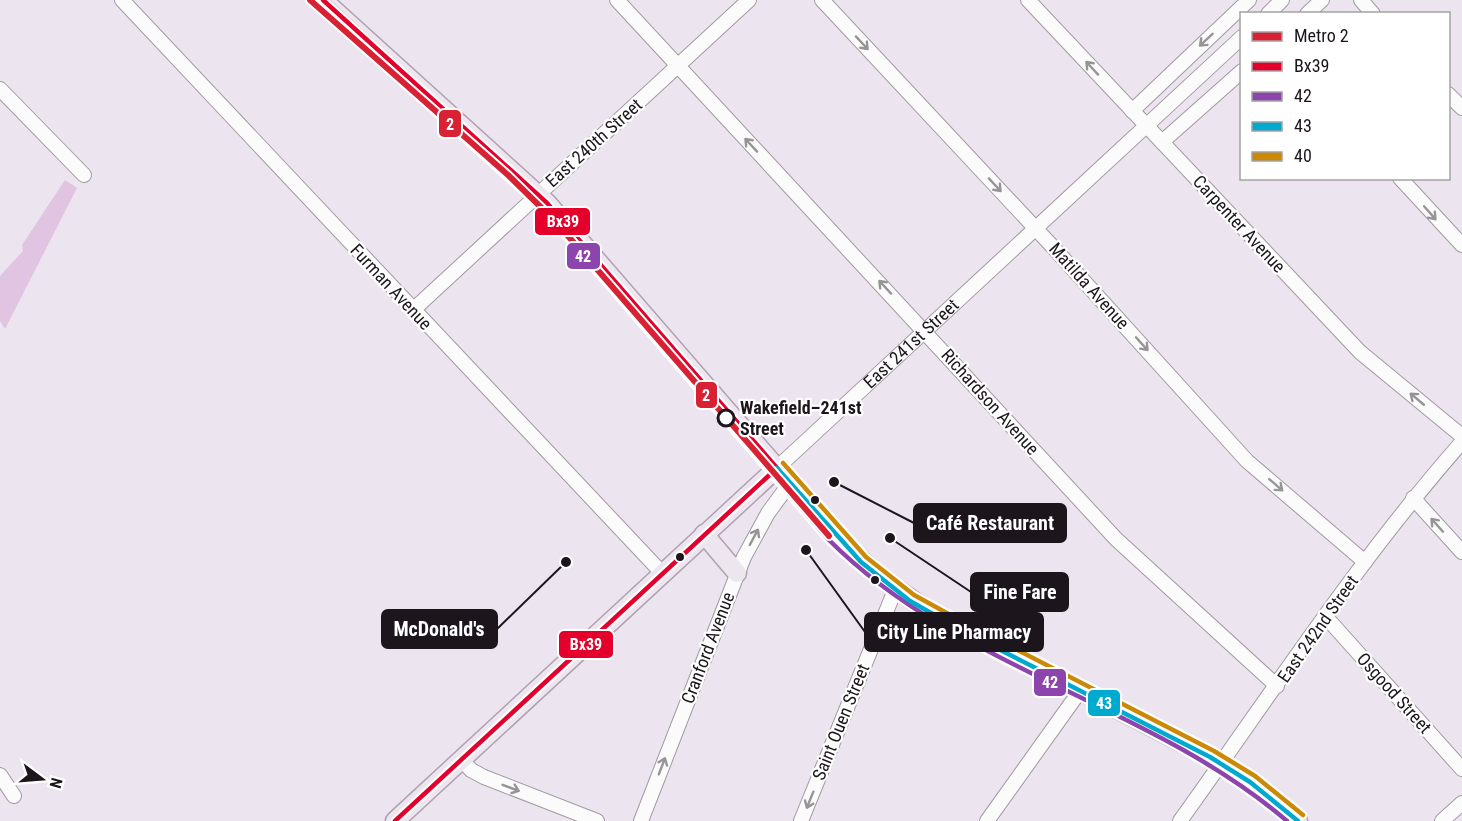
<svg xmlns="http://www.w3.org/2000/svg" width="1462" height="821" font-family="'Roboto Condensed',sans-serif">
<rect width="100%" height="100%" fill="#ece4ee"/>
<path fill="#e0c4e1" d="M65 180 77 188 5 329 0 321V276L23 251 22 245Z"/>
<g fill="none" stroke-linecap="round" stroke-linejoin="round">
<g stroke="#a09aa0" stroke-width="16">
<g id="minor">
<path d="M122 0 662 573"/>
<path d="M617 0 1116 539 1277 686"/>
<path d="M822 0 1052 246 1247 461 1365 562"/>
<path d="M1028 0 1360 352 1462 436"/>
<path d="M1361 0 1373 14"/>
<path d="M1268 14 1282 0"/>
<path d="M1307 14 1322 0"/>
<path d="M0 89 84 175"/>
<path d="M1448 94 1462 108"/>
<path d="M1132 111 1249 0"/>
<path d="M1162 142 1242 71"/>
<path d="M1400 178 1462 245"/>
<path d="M413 310 749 0"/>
<path id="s1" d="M777 468 1242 37"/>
<path d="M1413 498 1462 552"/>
<path d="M1326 617 1462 769"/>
<path d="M461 759 471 770 484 777 597 821"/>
<path d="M0 775 14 796"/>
<path d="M641 821 744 557 768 513 790 483"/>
<path d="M801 821 895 590"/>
<path d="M987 821 1080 691"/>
<path d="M1180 821C1272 693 1358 560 1462 442"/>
<path d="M1442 821 1462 803"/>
</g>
</g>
<g stroke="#b1a1b3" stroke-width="21">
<g id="major">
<path d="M323 0 547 203 834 534C890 594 946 622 1018 659 1086 694 1155 726 1221 764L1262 790 1298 821"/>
<path d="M704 534 737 573"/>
<path d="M395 821 777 468"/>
</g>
</g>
<use href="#minor" stroke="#fcfbfc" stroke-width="14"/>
<use href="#major" stroke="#eee6ee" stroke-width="18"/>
<g stroke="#b6b4b6" stroke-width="6">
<path id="rail" d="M326 0 513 172 555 221"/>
</g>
<use href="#rail" stroke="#fff" stroke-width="4" stroke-dasharray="11" stroke-linecap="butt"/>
<g stroke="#fff" stroke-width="9">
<g id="bus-1">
<path d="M323 0 547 203 777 468"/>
<path d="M395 821 777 468"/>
</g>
</g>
<g stroke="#fff" stroke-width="9">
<path id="bus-2" d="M318 6 542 208 828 539C957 669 1149 703 1287 821"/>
</g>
<g stroke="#fff" stroke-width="9">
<path id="bus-3" d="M777 468 861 562 910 601 961 630 1210 757 1250 782 1298 821"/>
</g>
<g stroke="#fff" stroke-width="9">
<path id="bus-4" d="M783 463 866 557 914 595 965 623 1214 751 1255 776 1303 815"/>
</g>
<use href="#bus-1" stroke="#e4002b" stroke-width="4.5"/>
<use href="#bus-2" stroke="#8e44ad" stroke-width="4.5"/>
<use href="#bus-3" stroke="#00a9ce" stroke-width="4.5"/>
<use href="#bus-4" stroke="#cb8906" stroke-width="4.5"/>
<g stroke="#fff" stroke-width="10">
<path id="metro-1" d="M310 0 508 175 555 221 829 536"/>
</g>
<use href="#metro-1" stroke="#d82233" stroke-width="6"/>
</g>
<defs><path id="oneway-shaft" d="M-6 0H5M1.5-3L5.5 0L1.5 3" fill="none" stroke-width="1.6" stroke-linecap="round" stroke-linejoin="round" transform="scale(1.5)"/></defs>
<g stroke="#979497">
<use href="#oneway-shaft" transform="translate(1206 40) rotate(137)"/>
<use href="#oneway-shaft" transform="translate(862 43) rotate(47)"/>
<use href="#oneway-shaft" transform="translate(1092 68) rotate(-133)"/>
<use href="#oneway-shaft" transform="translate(751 145) rotate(-133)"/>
<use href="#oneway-shaft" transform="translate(995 185) rotate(47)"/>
<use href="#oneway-shaft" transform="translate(1430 213) rotate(49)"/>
<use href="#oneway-shaft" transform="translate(885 287) rotate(-133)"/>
<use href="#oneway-shaft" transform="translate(1142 344) rotate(48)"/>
<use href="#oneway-shaft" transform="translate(1417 399) rotate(-140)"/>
<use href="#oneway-shaft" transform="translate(1276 485) rotate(41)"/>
<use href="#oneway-shaft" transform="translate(1437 525) rotate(-132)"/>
<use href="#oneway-shaft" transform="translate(754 537) rotate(-62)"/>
<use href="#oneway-shaft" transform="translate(662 766) rotate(-69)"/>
<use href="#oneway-shaft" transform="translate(511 788) rotate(21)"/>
<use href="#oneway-shaft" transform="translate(810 800) rotate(112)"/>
</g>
<circle fill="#fff" stroke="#1c161c" stroke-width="3" cx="726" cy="418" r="8"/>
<g fill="#1c161c" stroke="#fff" stroke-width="2">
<circle cx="815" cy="500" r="5"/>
<circle cx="680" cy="557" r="5"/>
<circle cx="875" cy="580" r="5"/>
</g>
<g text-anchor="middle" stroke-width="4.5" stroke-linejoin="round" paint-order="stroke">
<g font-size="18" fill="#1c161c" stroke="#fff">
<text transform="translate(594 143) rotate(-42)" y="6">East 240th Street</text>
<text transform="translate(1239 224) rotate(47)" y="6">Carpenter Avenue</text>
<text transform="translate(1089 286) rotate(48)" y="6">Matilda Avenue</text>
<text transform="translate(391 287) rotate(47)" y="6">Furman Avenue</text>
<text dy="6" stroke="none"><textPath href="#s1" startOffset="183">East 241st Street</textPath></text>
<text transform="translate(990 402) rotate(48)" y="6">Richardson Avenue</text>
<text transform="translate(1318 629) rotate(-55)" y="6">East 242nd Street</text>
<text transform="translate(708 648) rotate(-69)" y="6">Cranford Avenue</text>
<text transform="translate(1394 693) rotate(48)" y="6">Osgood Street</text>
<text transform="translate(841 722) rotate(-68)" y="6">Saint Ouen Street</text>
</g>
<g font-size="18" font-weight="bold" fill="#1c161c" stroke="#fff" text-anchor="start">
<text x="740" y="414">Wakefield–241st<tspan x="740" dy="21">Street</tspan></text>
</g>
</g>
<path fill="none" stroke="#1c161c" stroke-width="2" d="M834 482L914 523M890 538L971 592M566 562L497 629M806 550L865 632"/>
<g fill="#1c161c" stroke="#fff" stroke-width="2">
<circle cx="834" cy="482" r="6"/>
<circle cx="890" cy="538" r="6"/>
<circle cx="566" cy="562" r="6"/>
<circle cx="806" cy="550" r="6"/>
</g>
<g fill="#1c161c" stroke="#1c161c" stroke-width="2">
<rect x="914" y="504" width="152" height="38" rx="6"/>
<rect x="971" y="573" width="97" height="38" rx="6"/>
<rect x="382" y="610" width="115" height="38" rx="6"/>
<rect x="865" y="613" width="178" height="38" rx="6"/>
</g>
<g font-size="20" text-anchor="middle" font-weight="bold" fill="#fff">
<text x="990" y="530">Café Restaurant</text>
<text x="1020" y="599">Fine Fare</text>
<text x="439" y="636">McDonald's</text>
<text x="954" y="639">City Line Pharmacy</text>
</g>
<g stroke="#fff" stroke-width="2">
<rect x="438" y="109" width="24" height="29" rx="6" fill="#d82233"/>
<rect x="534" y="207" width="57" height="29" rx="6" fill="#e4002b"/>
<rect x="566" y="242" width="35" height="28" rx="6" fill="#8e44ad"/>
<rect x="695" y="381" width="23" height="28" rx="6" fill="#d82233"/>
<rect x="558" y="630" width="56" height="29" rx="6" fill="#e4002b"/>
<rect x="1033" y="668" width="34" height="29" rx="6" fill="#8e44ad"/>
<rect x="1087" y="689" width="34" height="28" rx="6" fill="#00a9ce"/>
</g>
<g font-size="16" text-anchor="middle" font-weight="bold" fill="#fff">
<text x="450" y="130">2</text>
<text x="563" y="227">Bx39</text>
<text x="583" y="262">42</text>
<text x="706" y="401">2</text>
<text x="586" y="650">Bx39</text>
<text x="1050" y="688">42</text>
<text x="1104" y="709">43</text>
</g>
<rect x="1240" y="12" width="210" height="168" fill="#ffffff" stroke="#a4a2a4" stroke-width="1.5"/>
<rect x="1252" y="32" width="30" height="9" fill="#d82233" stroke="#a4a2a4" stroke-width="1.5"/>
<text x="1294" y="42" font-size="18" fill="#1c161c">Metro 2</text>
<rect x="1252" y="62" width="30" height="9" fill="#e4002b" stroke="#a4a2a4" stroke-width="1.5"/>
<text x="1294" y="72" font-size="18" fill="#1c161c">Bx39</text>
<rect x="1252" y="92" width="30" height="9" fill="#8e44ad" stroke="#a4a2a4" stroke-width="1.5"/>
<text x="1294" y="102" font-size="18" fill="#1c161c">42</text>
<rect x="1252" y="122" width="30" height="9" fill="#00a9ce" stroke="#a4a2a4" stroke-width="1.5"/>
<text x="1294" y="132" font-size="18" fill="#1c161c">43</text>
<rect x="1252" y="152" width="30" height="9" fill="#cb8906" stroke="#a4a2a4" stroke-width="1.5"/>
<text x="1294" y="162" font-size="18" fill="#1c161c">40</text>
<g transform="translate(42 779) rotate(106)" stroke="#ffffff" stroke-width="4.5" paint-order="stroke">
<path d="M0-4.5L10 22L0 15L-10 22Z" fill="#1c161c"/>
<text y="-9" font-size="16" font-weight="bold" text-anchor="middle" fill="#1c161c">N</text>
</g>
</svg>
